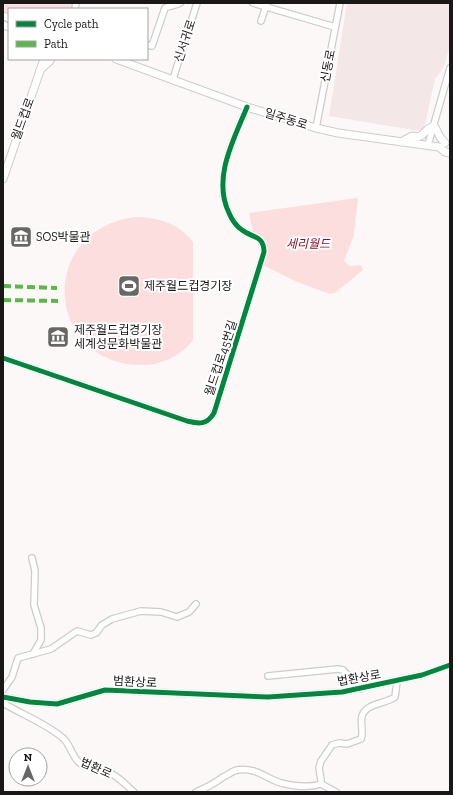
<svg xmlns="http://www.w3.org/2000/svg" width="453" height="795" font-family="'Zilla Slab','Noto Sans KR',serif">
<rect width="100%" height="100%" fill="#fcf8f8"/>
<path fill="#f3e7e7" d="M347 3H450V45L444 67 435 79 424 128 419 131 329 116Z"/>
<g fill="#fddede">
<path d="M3 3H74L73 9H9V13L3 11Z"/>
<path d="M357 198 358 199 354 235 344 261 350 266 361 265 363 270 335 293 330 294 297 282 263 265 266 244 262 238 253 232 249 213Z"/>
<path d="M135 217C157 217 179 223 193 242V340C182 355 162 365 143 365 45 366 35 230 135 217Z"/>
</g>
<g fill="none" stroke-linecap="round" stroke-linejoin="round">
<g stroke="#cfcbcb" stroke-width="8">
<g id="minor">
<path d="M253 3 335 27"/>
<path d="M75 9 76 3"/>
<path d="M261 21 267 3"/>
<path d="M147 45 152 46 165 8C169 5 174 7 180 3"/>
<path d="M173 79 197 3"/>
<path d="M316 128 340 3"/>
<path d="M428 145 450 68"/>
<path d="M3 358 187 421C199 424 207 425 214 413L264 252C264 235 252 238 242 230 236 226 232 220 229 213 212 178 234 139 247 107"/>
<path d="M32 558 35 571 34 605 41 628V640L33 654"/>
<path d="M268 676 338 669 343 670 360 689"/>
<path d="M3 690 12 677 18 658 51 649 77 631 91 635 96 633 102 625 112 619 141 611 161 612 177 617 189 612 196 604"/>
<path d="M3 697 30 702 57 704 105 690 268 697 342 692 422 675 450 665"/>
<path d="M3 703C21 714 49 725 64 739 71 746 72 758 81 764 89 770 100 769 110 773 119 777 127 786 134 792"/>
<path d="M321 784V780L319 768 321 761 332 745 339 743 347 744 361 739C364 732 360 724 362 716 366 703 385 704 395 697L397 681"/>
<path d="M196 792C206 788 215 783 223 777 228 775 232 771 237 770 256 767 265 778 281 783 293 786 309 788 321 784L336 792"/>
</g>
</g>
<g stroke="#cfcbcb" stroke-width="9">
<g id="major">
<path d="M3 16 9 18"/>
<path d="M3 25 9 27"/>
<path d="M116 59 247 107 316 128 338 133 439 147 445 152 450 153"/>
<path d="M40 70 49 62 51 59"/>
<path d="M401 142 412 136 418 137 422 135 428 129 434 126C439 132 437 136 445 143"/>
<path d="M3 179 44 59"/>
</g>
</g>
<use href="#minor" stroke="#fffefe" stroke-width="5.5"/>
<use href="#major" stroke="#fffefe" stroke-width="7"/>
<g stroke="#58b947" stroke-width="4" stroke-dasharray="8 4" stroke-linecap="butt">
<path d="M3 286 57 288"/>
<path d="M3 300 58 301"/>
</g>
<g stroke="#fff" stroke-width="8">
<g id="cycleway">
<path d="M3 358 187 421C199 424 207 425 214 413L264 252C264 235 252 238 242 230 236 226 232 220 229 213 212 178 234 139 247 107"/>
<path d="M3 697 30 702 57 704 105 690 268 697 342 692 422 675 450 665"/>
</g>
</g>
<use href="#cycleway" stroke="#00873e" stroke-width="5"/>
</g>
<defs>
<g id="museum-square" transform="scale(1.15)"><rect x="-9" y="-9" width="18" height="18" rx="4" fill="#696666" stroke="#fff"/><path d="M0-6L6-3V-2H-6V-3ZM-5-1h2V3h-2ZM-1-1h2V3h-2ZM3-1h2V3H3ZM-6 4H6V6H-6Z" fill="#fff"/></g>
<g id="stadium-square" transform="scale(1.15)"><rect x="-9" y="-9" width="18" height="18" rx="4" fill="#696666" stroke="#fff"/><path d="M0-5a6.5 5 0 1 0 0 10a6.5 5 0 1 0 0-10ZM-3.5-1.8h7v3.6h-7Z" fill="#fff"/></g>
</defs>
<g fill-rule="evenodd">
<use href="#museum-square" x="21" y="237"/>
<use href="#stadium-square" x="129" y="286"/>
<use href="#museum-square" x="58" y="337"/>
</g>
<g text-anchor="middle" stroke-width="4" stroke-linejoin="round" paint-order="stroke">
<g font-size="12" fill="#1a1717" stroke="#fff">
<text transform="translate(185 41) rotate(-72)" y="4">신서귀로</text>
<text transform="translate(328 66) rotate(-79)" y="4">신동로</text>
<text transform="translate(23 119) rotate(-70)" y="4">월드컵로</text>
<text transform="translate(286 119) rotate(17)" y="4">일주동로</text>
<text transform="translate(221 358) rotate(-72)" y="4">월드컵로45번길</text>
<text transform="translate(359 678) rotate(-10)" y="4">법환상로</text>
<text transform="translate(135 682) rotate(3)" y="4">범환상로</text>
<text transform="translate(96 768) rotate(24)" y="4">법환로</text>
</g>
<g font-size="12" fill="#1a1717" stroke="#fff" text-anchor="start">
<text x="36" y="241">SOS박물관</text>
<text x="144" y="290">제주월드컵경기장</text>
<text x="74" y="334">제주월드컵경기장<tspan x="74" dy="14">세계성문화박물관</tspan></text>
</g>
<g font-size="12" font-style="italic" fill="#861429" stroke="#fff">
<text x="308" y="248">세리월드</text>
</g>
</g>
<rect width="453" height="795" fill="none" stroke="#1a1717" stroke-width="8"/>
<rect x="8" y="8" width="140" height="52" fill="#ffffff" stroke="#a3a2a2"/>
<rect x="16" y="21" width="20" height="6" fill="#00873e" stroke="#a3a2a2"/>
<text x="44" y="28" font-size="12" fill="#1a1717">Cycle path</text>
<rect x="16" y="41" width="20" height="6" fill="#58b947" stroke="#a3a2a2"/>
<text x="44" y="48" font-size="12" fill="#1a1717">Path</text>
<g transform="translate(28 767)"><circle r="19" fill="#ffffff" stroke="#a3a2a2"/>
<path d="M0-3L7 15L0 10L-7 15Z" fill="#696666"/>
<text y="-6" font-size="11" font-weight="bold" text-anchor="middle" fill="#1a1717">N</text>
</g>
</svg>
